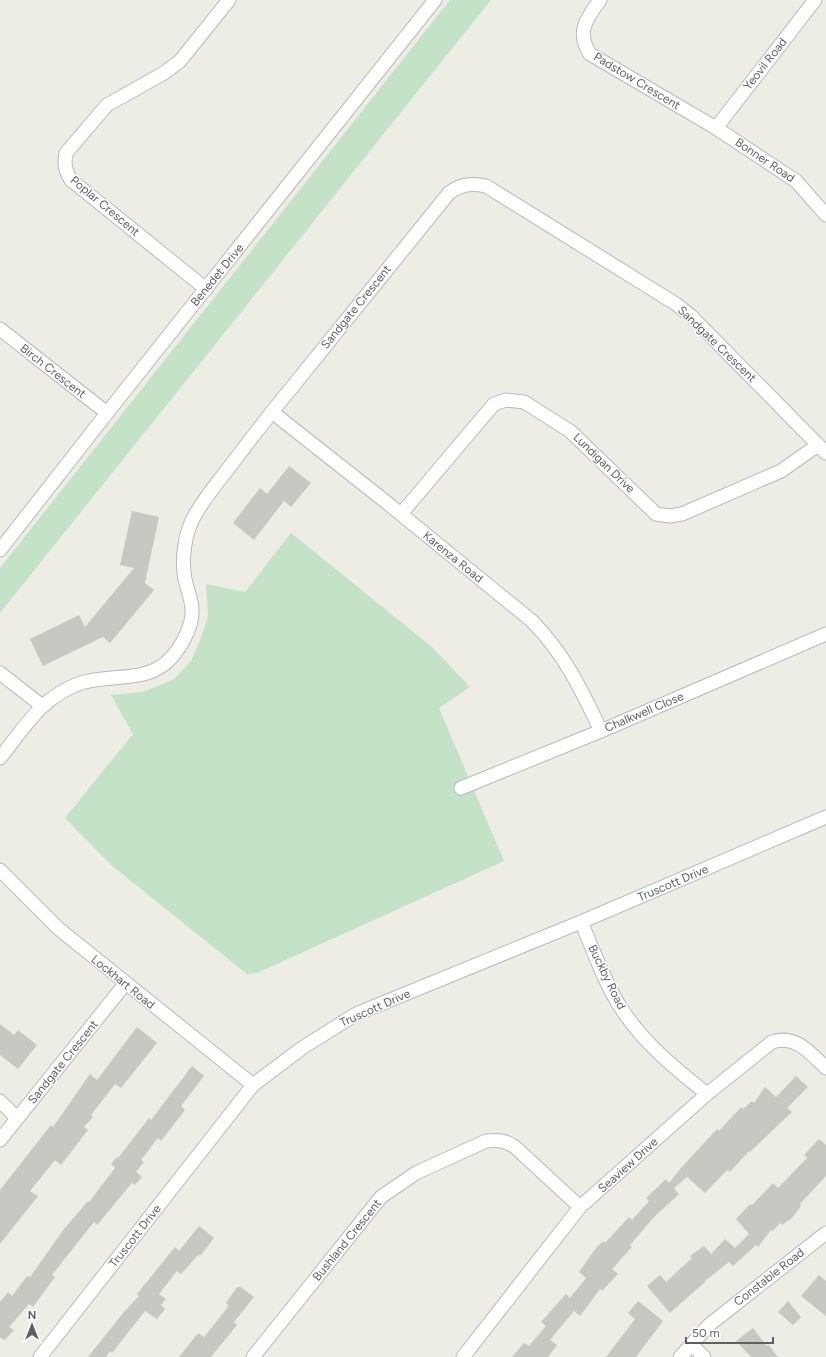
<svg xmlns="http://www.w3.org/2000/svg" width="826" height="1357" font-family="Figtree,sans-serif">
<rect width="100%" height="100%" fill="#eeede5"/>
<g fill="#c4e2c8">
<path d="M450 0H491L0 613V568Z"/>
<path d="M291 533 432 647 470 687 439 708 504 861 257 973 247 974 111 865 65 818 133 734 111 695 142 692 173 680 191 661 201 638 208 616 206 584 245 592Z"/>
</g>
<g fill="#c9c7c2">
<path d="M289 466 311 483 291 507 284 501 254 540 233 523 260 488 267 494Z"/>
<path d="M132 511 159 517 145 583 154 590 110 643 103 637 43 666 30 639 79 615 85 627 134 568 120 565Z"/>
<path d="M0 1024 14 1035 18 1030 37 1045 18 1069 0 1055Z"/>
<path d="M137 1027 157 1043 121 1088 115 1084 91 1115 93 1117 84 1127 88 1130 61 1165 55 1160 30 1191 38 1196 0 1244V1190L51 1125 53 1127 90 1074 97 1080Z"/>
<path d="M192 1066 204 1076 181 1106 185 1110 161 1141 158 1138 141 1160 144 1162 136 1172 142 1177 135 1185 132 1183 97 1225 94 1222 52 1275 55 1277 33 1307 29 1304 9 1327 14 1330 5 1340 0 1338V1302L8 1292 12 1296 27 1276 30 1277 64 1229 88 1201 89 1202 115 1168 111 1164 117 1157 118 1158 149 1118 151 1120Z"/>
<path d="M796 1076 808 1087 787 1108 792 1112 750 1152 749 1151 730 1172 727 1170 705 1193 687 1177 674 1188 679 1194 654 1217 630 1245 632 1247 612 1269 618 1274 602 1291 600 1289 580 1316 574 1311 550 1340 557 1345 548 1357H512L524 1343 529 1346 546 1326 541 1322 566 1294 570 1298 586 1278 579 1272 596 1248 603 1241 605 1243 629 1217 632 1220 649 1201 646 1198 666 1179 669 1183 681 1168 717 1129 719 1131 741 1107 743 1109 752 1101 754 1103 765 1087 776 1097Z"/>
<path d="M819 1139 826 1145V1176L800 1204 801 1206 792 1218 782 1225 780 1223 773 1231 771 1230 758 1247 756 1245 733 1266 729 1262 705 1281V1282L670 1313 647 1286 660 1275 666 1282 692 1258 690 1256 704 1246 711 1254 725 1239 735 1248 749 1234 736 1219 750 1204 752 1205 773 1183 778 1188 807 1158 804 1155Z"/>
<path d="M199 1226 214 1238 201 1255H198L181 1274 177 1271 159 1294 166 1299 161 1305 165 1309 157 1319 145 1311 112 1353 110 1351 106 1357H88L124 1312 139 1296 137 1294 175 1247 179 1251Z"/>
<path d="M819 1275 826 1281V1316L801 1296Z"/>
<path d="M237 1287H241L254 1297 234 1322 237 1325 211 1357H179L198 1333 204 1337 228 1307V1305L226 1303Z"/>
<path d="M638 1301 663 1321 636 1357H606L635 1319 628 1313Z"/>
<path d="M788 1301 801 1317 793 1325 778 1312Z"/>
<path d="M753 1328 767 1346 769 1345 778 1357H751L736 1341Z"/>
</g>
<g fill="none" stroke-linecap="round" stroke-linejoin="round">
<g stroke="#b7b9bd" stroke-width="15">
<g id="minor">
<path d="M600 0C586 19 576 32 590 54L716 128 796 181 826 215"/>
<path d="M716 128 815 0"/>
<path d="M206 289 71 180C65 170 64 164 66 153L107 105 164 73 180 61 229 0"/>
<path d="M0 329 107 413"/>
<path d="M272 412 386 502 532 621C565 655 581 689 601 731"/>
<path d="M401 514 494 404 506 400 524 402 570 431 656 514 670 516 682 514 781 471 818 445"/>
<path d="M0 550 107 413 435 0"/>
<path d="M0 673 41 705"/>
<path d="M0 758C24 728 42 696 81 683 111 673 148 684 171 658 181 647 192 627 192 613 193 602 187 589 185 579 181 559 185 532 195 515 205 497 219 481 231 465 250 440 269 415 289 391 342 325 396 259 449 193 461 184 471 183 486 186L676 304 690 315 826 453"/>
<path d="M461 788 601 731 826 634"/>
<path d="M0 870 59 929 253 1085"/>
<path d="M581 922C594 951 604 982 621 1008 643 1043 676 1069 707 1094"/>
<path d="M0 1101 17 1118"/>
<path d="M0 1140 125 984"/>
<path d="M691 1344 704 1357"/>
<path d="M40 1357 253 1085 302 1048 356 1014 581 922 826 817"/>
<path d="M253 1357 381 1197 416 1173 486 1141C498 1140 505 1140 515 1147L580 1207"/>
<path d="M463 1357 580 1207 707 1094 772 1042C796 1034 810 1053 826 1068"/>
<path d="M680 1357 709 1325 826 1233"/>
</g>
</g>
<use href="#minor" stroke="#fff" stroke-width="13"/>
</g>
<g text-anchor="middle" stroke-width="3" stroke-linejoin="round" paint-order="stroke">
<g font-size="12" fill="#5d5f64" stroke="#fff">
<text transform="translate(765 64) rotate(-52)" y="4">Yeovil Road</text>
<text transform="translate(637 81) rotate(31)" y="4">Padstow Crescent</text>
<text transform="translate(765 160) rotate(34)" y="4">Bonner Road</text>
<text transform="translate(105 206) rotate(40)" y="4">Poplar Crescent</text>
<text transform="translate(217 275) rotate(-51)" y="4">Benedet Drive</text>
<text transform="translate(356 307) rotate(-51)" y="4">Sandgate Crescent</text>
<text transform="translate(717 344) rotate(44)" y="4">Sandgate Crescent</text>
<text transform="translate(53 371) rotate(38)" y="4">Birch Crescent</text>
<text transform="translate(604 463) rotate(44)" y="4">Lundigan Drive</text>
<text transform="translate(453 557) rotate(39)" y="4">Karenza Road</text>
<text transform="translate(644 712) rotate(-23)" y="4">Chalkwell Close</text>
<text transform="translate(673 883) rotate(-23)" y="4">Truscott Drive</text>
<text transform="translate(607 977) rotate(64)" y="4">Buckby Road</text>
<text transform="translate(123 982) rotate(39)" y="4">Lockhart Road</text>
<text transform="translate(375 1008) rotate(-24)" y="4">Truscott Drive</text>
<text transform="translate(63 1062) rotate(-51)" y="4">Sandgate Crescent</text>
<text transform="translate(628 1165) rotate(-42)" y="4">Seaview Drive</text>
<text transform="translate(135 1236) rotate(-52)" y="4">Truscott Drive</text>
<text transform="translate(347 1240) rotate(-51)" y="4">Bushland Crescent</text>
<text transform="translate(769 1277) rotate(-38)" y="4">Constable Road</text>
</g>
</g>
<g transform="translate(32 1325)" stroke="#ffffff" stroke-width="3" paint-order="stroke">
<path d="M0-3L7 15L0 10L-7 15Z" fill="#5d5f64"/>
<text y="-6" font-size="11" font-weight="bold" text-anchor="middle" fill="#5d5f64">N</text>
</g>
<path d="M686 1337v6h87v-6" fill="none" stroke="#5d5f64" stroke-width="2"/>
<text x="692" y="1337" font-size="12" fill="#5d5f64" stroke="#ffffff" stroke-width="3" paint-order="stroke">50 m</text>
</svg>
